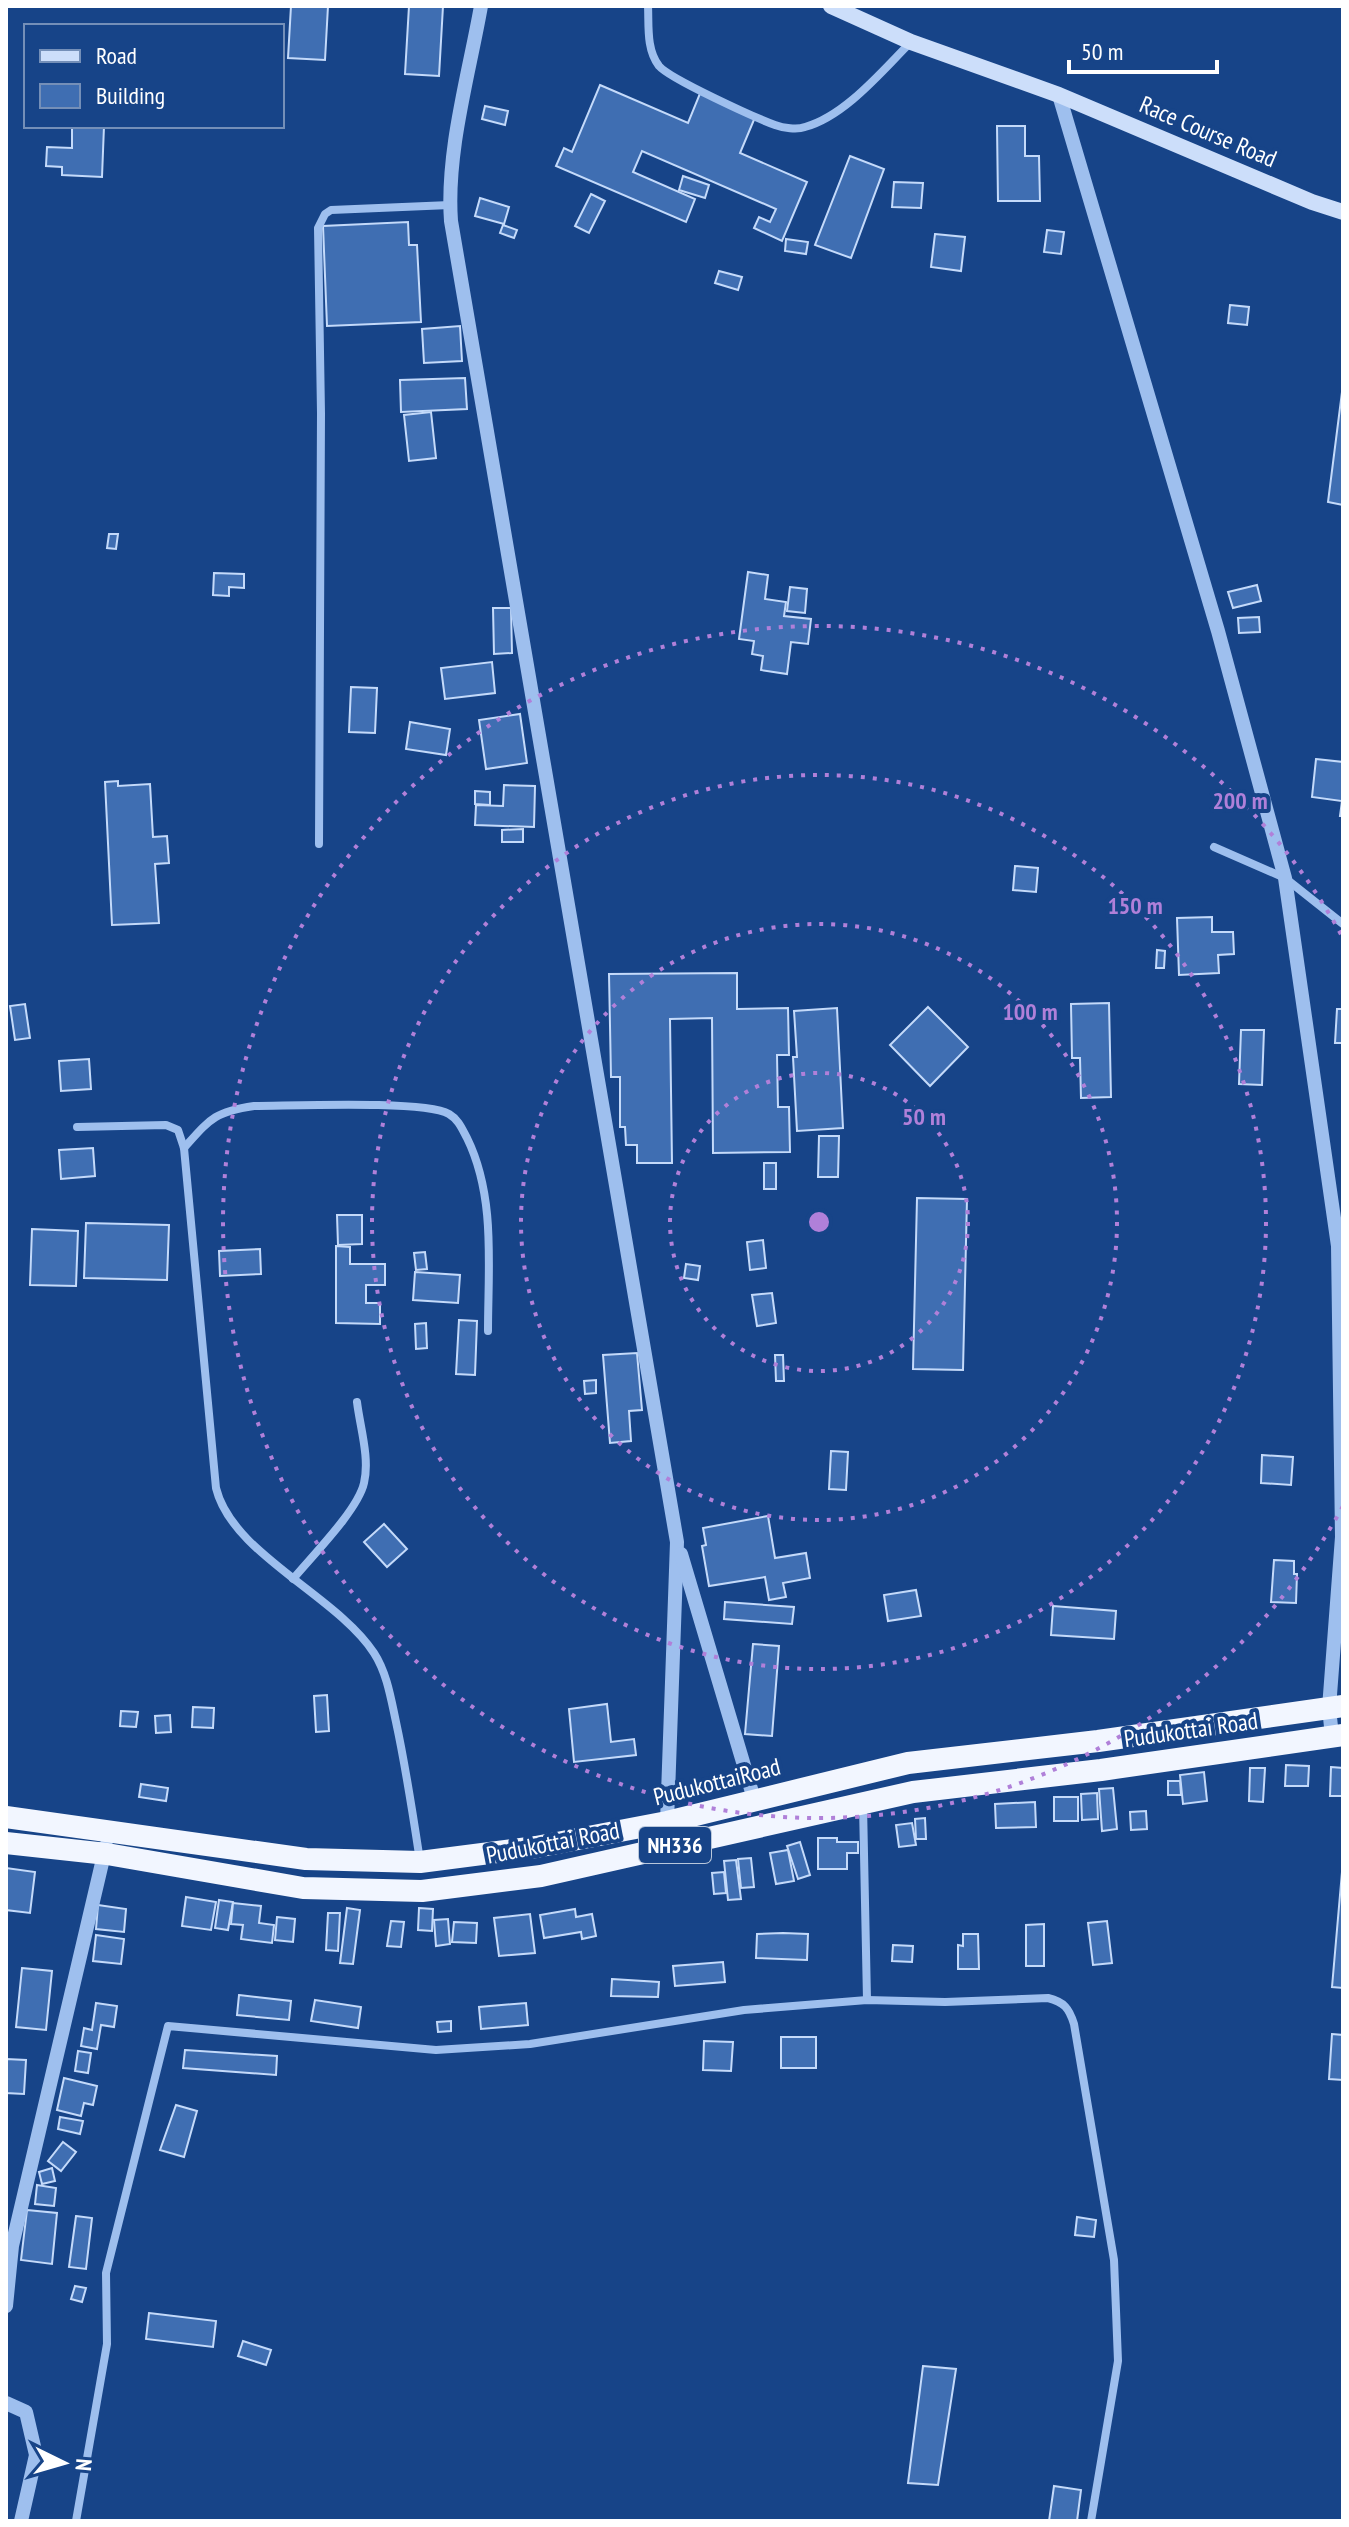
<svg xmlns="http://www.w3.org/2000/svg" width="1349" height="2527" font-family="'PT Sans Narrow',sans-serif">
<rect width="100%" height="100%" fill="#174488"/>
<g fill="#3f6eb2" stroke="#c4dafa" stroke-width="2">
<path d="M291 6H328L325 60 288 58Z"/>
<path d="M409 6H443L439 76 405 74Z"/>
<path d="M600 85 688 123 701 91 756 115 740 153 807 182 782 241 754 228 759 217 770 222 776 209 642 151 633 172 695 199 686 222 556 166 564 148 572 152Z"/>
<path d="M485 106 508 111 505 125 482 119Z"/>
<path d="M72 126H104L102 177 62 175V167L46 166 47 147 72 148Z"/>
<path d="M997 126H1025V156H1039L1040 201H998Z"/>
<path d="M850 156 884 169 851 258 815 245Z"/>
<path d="M683 176 709 185 705 198 679 190Z"/>
<path d="M894 182 923 183 921 208 892 207Z"/>
<path d="M591 194 605 201 589 233 575 226Z"/>
<path d="M480 198 509 207 504 224 475 216Z"/>
<path d="M408 222 409 245H417L421 322 327 326 323 226Z"/>
<path d="M503 225 517 230 514 238 500 233Z"/>
<path d="M1047 230 1064 232 1061 254 1044 252Z"/>
<path d="M935 234 965 237 961 271 931 267Z"/>
<path d="M786 239 808 242 806 254 785 251Z"/>
<path d="M719 271 742 277 738 290 715 283Z"/>
<path d="M1230 305 1249 307 1247 325 1228 323Z"/>
<path d="M460 326 462 361 424 363 422 329Z"/>
<path d="M465 378 467 409 401 412 400 380Z"/>
<path d="M1342 392H1343V505L1328 502Z"/>
<path d="M431 412 436 458 409 461 404 415Z"/>
<path d="M109 534H118L116 549 107 548Z"/>
<path d="M748 572 768 575 765 599 786 602 784 616 811 619 808 644 791 642 787 674 761 670 763 656 752 654 754 641 739 639Z"/>
<path d="M214 573 244 574V588L229 587V596L213 595Z"/>
<path d="M1257 585 1261 601 1233 608 1228 592Z"/>
<path d="M790 587 807 589 805 613 787 611Z"/>
<path d="M493 608H511L512 653 494 654Z"/>
<path d="M1259 617 1260 632 1239 633 1238 618Z"/>
<path d="M492 662 495 693 445 699 441 668Z"/>
<path d="M351 687 377 688 375 733 349 732Z"/>
<path d="M520 714 527 763 486 769 479 720Z"/>
<path d="M410 722 450 729 446 755 406 749Z"/>
<path d="M1316 759 1343 762V816H1340L1342 801 1312 797Z"/>
<path d="M118 781V786L150 784 153 837 167 836 169 863 155 864 159 923 112 925 105 782Z"/>
<path d="M504 785 535 786 534 827 475 825 476 805 503 806Z"/>
<path d="M475 791 490 792V805L475 804Z"/>
<path d="M523 829V842H502V830Z"/>
<path d="M1015 866 1038 868 1036 892 1013 890Z"/>
<path d="M1212 917V932H1233L1234 954 1218 955 1219 973 1179 975 1177 918Z"/>
<path d="M1157 950 1165 951 1164 968H1156Z"/>
<path d="M737 973V1009L788 1008 789 1055H777L778 1107H789L790 1152 713 1153 712 1018 670 1019 672 1163H637V1145H626L625 1127H620V1077H611L609 974Z"/>
<path d="M1109 1003 1111 1097 1081 1098 1080 1058H1072L1071 1004Z"/>
<path d="M25 1004 30 1038 15 1040 10 1006Z"/>
<path d="M928 1007 968 1047 930 1086 890 1045Z"/>
<path d="M837 1008 843 1128 797 1131 793 1057H797L794 1011Z"/>
<path d="M1337 1009H1343V1043H1335Z"/>
<path d="M1241 1030H1264L1262 1085 1239 1084Z"/>
<path d="M89 1059 91 1089 61 1091 59 1061Z"/>
<path d="M819 1136H839L838 1177H818Z"/>
<path d="M93 1148 95 1176 61 1179 59 1150Z"/>
<rect x="764" y="1163" width="12" height="26"/>
<path d="M917 1198 967 1199 963 1370 913 1369Z"/>
<path d="M337 1215H362V1244L338 1245Z"/>
<path d="M86 1223 169 1225 167 1280 84 1278Z"/>
<path d="M32 1229 78 1231 76 1286 30 1285Z"/>
<path d="M763 1240 766 1268 750 1270 747 1242Z"/>
<path d="M336 1246 350 1247V1264H385V1285H366V1303H380V1324L336 1323Z"/>
<path d="M260 1249 261 1274 220 1276 219 1251Z"/>
<path d="M425 1252 427 1269 416 1270 414 1253Z"/>
<path d="M686 1264 700 1266 698 1280 684 1278Z"/>
<path d="M415 1272 460 1275 458 1303 413 1300Z"/>
<path d="M772 1293 776 1323 757 1326 752 1295Z"/>
<path d="M459 1320 477 1321 475 1375 456 1374Z"/>
<path d="M426 1323 427 1348 416 1349 415 1324Z"/>
<path d="M637 1353 642 1410 629 1411 631 1441 610 1443 603 1355Z"/>
<path d="M775 1355H783L784 1381H776Z"/>
<path d="M596 1380V1393L585 1394 584 1381Z"/>
<path d="M831 1451 848 1452 846 1490 829 1489Z"/>
<path d="M1262 1455 1293 1457 1291 1485 1261 1483Z"/>
<path d="M768 1516 775 1558 806 1553 810 1578 783 1583 786 1597 769 1600 765 1577 709 1586 702 1546 706 1545 703 1528Z"/>
<path d="M384 1524 407 1549 387 1567 364 1542Z"/>
<path d="M1274 1560 1294 1561V1574H1297L1296 1603 1271 1602Z"/>
<path d="M916 1590 921 1616 888 1621 884 1595Z"/>
<path d="M725 1602 794 1607 792 1624 724 1619Z"/>
<path d="M1053 1606 1116 1611 1114 1639 1051 1635Z"/>
<path d="M753 1644 779 1646 772 1736 745 1734Z"/>
<path d="M327 1695 329 1731 316 1732 314 1696Z"/>
<path d="M607 1704 611 1742 634 1739 636 1755 574 1762 569 1709Z"/>
<path d="M193 1707 214 1708 213 1728 192 1727Z"/>
<path d="M121 1711 138 1712 136 1727 120 1726Z"/>
<path d="M170 1715 171 1732 156 1733 155 1716Z"/>
<path d="M1286 1765 1309 1766 1308 1786H1285Z"/>
<path d="M1331 1767 1343 1768V1796H1330Z"/>
<path d="M1250 1768H1265L1263 1802 1249 1801Z"/>
<path d="M1204 1772 1207 1801 1183 1804 1180 1775Z"/>
<path d="M1168 1781H1180L1181 1795H1168Z"/>
<path d="M141 1784 168 1788 166 1801 139 1797Z"/>
<path d="M1113 1788 1117 1829 1102 1831 1099 1789Z"/>
<path d="M1097 1793 1098 1819 1082 1820 1081 1794Z"/>
<rect x="1054" y="1797" width="24" height="24"/>
<path d="M1035 1802 1036 1827 996 1828 995 1804Z"/>
<path d="M1146 1811 1147 1829 1131 1830 1130 1812Z"/>
<path d="M925 1818 926 1839H916L915 1819Z"/>
<path d="M912 1823 916 1845 899 1847 896 1825Z"/>
<path d="M818 1838H837V1842H858V1853H847V1869H818Z"/>
<path d="M800 1842 810 1875 798 1879 787 1846Z"/>
<path d="M788 1850 794 1881 776 1884 770 1853Z"/>
<path d="M751 1858 754 1887 741 1888 738 1859Z"/>
<path d="M736 1860 741 1899 728 1900 724 1861Z"/>
<path d="M6 1868 35 1872 30 1913 6 1910Z"/>
<path d="M724 1872 726 1893 714 1894 712 1873Z"/>
<path d="M1342 1872H1343V1988L1332 1987Z"/>
<path d="M186 1897 216 1902 211 1930 182 1926Z"/>
<path d="M219 1900 233 1902 228 1930 215 1928Z"/>
<path d="M233 1903 261 1906 259 1923 274 1925 272 1943 241 1939 243 1925 231 1924Z"/>
<path d="M98 1905 126 1909 124 1932 96 1929Z"/>
<path d="M347 1908 360 1910 353 1964 340 1963Z"/>
<path d="M419 1908 433 1909 432 1931 418 1930Z"/>
<path d="M575 1909 576 1917 592 1914 596 1936 582 1939 581 1932 544 1938 540 1915Z"/>
<path d="M328 1913H340L338 1951 326 1950Z"/>
<path d="M530 1914 535 1953 499 1956 494 1918Z"/>
<path d="M277 1917 295 1919 293 1942 275 1940Z"/>
<path d="M448 1919 450 1944 436 1946 434 1920Z"/>
<path d="M391 1921 404 1922 401 1947 387 1946Z"/>
<path d="M1107 1921 1112 1963 1093 1965 1088 1923Z"/>
<path d="M454 1922 477 1923 476 1943 452 1942Z"/>
<path d="M1044 1924V1966H1026V1925Z"/>
<path d="M783 1933 808 1934 807 1960 756 1958 757 1934Z"/>
<path d="M963 1934H978L979 1969H958V1945L963 1946Z"/>
<path d="M96 1935 124 1939 121 1964 93 1961Z"/>
<path d="M893 1945 913 1946 912 1962 892 1961Z"/>
<path d="M723 1962 725 1982 675 1986 673 1966Z"/>
<path d="M22 1968 52 1971 46 2030 16 2027Z"/>
<path d="M612 1979 659 1982 658 1997 611 1996Z"/>
<path d="M239 1995 291 2001 289 2020 237 2015Z"/>
<path d="M315 2000 361 2007 358 2028 311 2021Z"/>
<path d="M96 2003 117 2006 114 2027 101 2025 97 2049 81 2046 84 2028 92 2030Z"/>
<path d="M526 2003 528 2025 481 2029 479 2007Z"/>
<path d="M451 2021V2031L438 2032 437 2022Z"/>
<path d="M1332 2034 1343 2035V2080L1329 2079Z"/>
<rect x="781" y="2037" width="35" height="31"/>
<path d="M704 2041 733 2042 731 2071 703 2070Z"/>
<path d="M185 2050 277 2056 276 2075 183 2068Z"/>
<path d="M78 2051 91 2053 88 2073 75 2071Z"/>
<path d="M6 2059 26 2060 24 2094 6 2093Z"/>
<path d="M64 2078 97 2086 93 2105 84 2103 81 2116 57 2110Z"/>
<path d="M176 2105 197 2111 184 2157 160 2150Z"/>
<path d="M60 2117 83 2121 80 2134 58 2129Z"/>
<path d="M63 2142 76 2152 61 2171 48 2161Z"/>
<path d="M52 2168 55 2181 42 2184 39 2172Z"/>
<path d="M37 2185 56 2188 54 2206 35 2204Z"/>
<path d="M27 2210 57 2213 52 2264 21 2260Z"/>
<path d="M76 2216 92 2218 86 2269 69 2267Z"/>
<path d="M1077 2217 1096 2220 1094 2237 1075 2235Z"/>
<path d="M75 2286 86 2288 82 2302 71 2299Z"/>
<path d="M149 2313 216 2321 213 2347 146 2339Z"/>
<path d="M243 2341 271 2350 266 2365 238 2356Z"/>
<path d="M923 2366 956 2369 938 2485 908 2483Z"/>
<path d="M1054 2486 1081 2490 1077 2521H1049Z"/>
</g>
<g fill="none" stroke-linecap="round" stroke-linejoin="round">
<g stroke="#9ebfee" stroke-width="8">
<path d="M648 6C649 25 646 49 659 66 670 79 756 118 775 125 783 128 797 130 805 127 845 116 882 71 910 43"/>
<path d="M319 844 321 413 318 228 325 214 331 210 450 205"/>
<path d="M1214 847 1285 878 1343 924"/>
<path d="M77 1127 166 1125 178 1130 184 1148 216 1488C232 1554 336 1595 374 1653 387 1673 391 1699 396 1722 406 1768 413 1815 420 1861"/>
<path d="M184 1148C210 1119 214 1112 254 1106 291 1106 424 1100 449 1114 459 1120 462 1129 467 1138 496 1197 488 1267 488 1331"/>
<path d="M293 1579C312 1556 358 1510 364 1483 370 1458 360 1427 357 1402"/>
<path d="M863 1805 867 2000"/>
<path d="M76 2521 107 2344 106 2273 168 2026 436 2050 530 2044 744 2010 867 2000 945 2002 1048 1998C1064 2002 1069 2008 1074 2024L1114 2260 1118 2361 1091 2521"/>
</g>
<g stroke="#9ebfee" stroke-width="14">
<path d="M481 6C469 74 446 152 451 221L677 1542 667 1822"/>
<path d="M1059 95 1218 631 1285 878 1338 1246 1342 1537 1329 1708 1332 1736"/>
<path d="M681 1554 754 1799"/>
<path d="M6 2306 12 2246 106 1846"/>
<path d="M6 2403 26 2412 36 2455 21 2521"/>
</g>
<path stroke="#ccdefa" stroke-width="16" d="M831 6 911 42 1059 95 1312 202 1343 212"/>
<g stroke="#f2f6ff" stroke-width="22">
<path d="M6 1817 306 1859 420 1862 536 1847 667 1822 908 1763 1098 1741 1343 1706"/>
<path d="M6 1843 107 1854 303 1888 422 1891 541 1876 913 1792 1101 1770 1343 1735"/>
</g>
</g>
<g fill="none" stroke="#b080d9" stroke-width="4" stroke-dasharray="4 8">
<circle cx="819" cy="1222" r="149"/>
<circle cx="819" cy="1222" r="298"/>
<circle cx="819" cy="1222" r="447"/>
<path d="M1343 1506A596 596 0 1 1 1343 938"/>
</g>
<g text-anchor="middle" stroke-width="8" stroke-linejoin="round" paint-order="stroke">
<rect fill="#174488" stroke="#b9c7db" stroke-width="2" x="639" y="1827" width="72" height="36" rx="6"/>
<g font-size="22" font-weight="bold" fill="#fff">
<text x="675" y="1853">NH336</text>
</g>
<g font-size="24" fill="#fff" stroke="#174488">
<text transform="translate(1208 132) rotate(23)" y="8">Race Course Road</text>
<text transform="translate(1191 1730) rotate(-8)" y="8">Pudukottai Road</text>
<text transform="translate(717 1782) rotate(-14)" y="8">PudukottaiRoad</text>
<text transform="translate(553 1843) rotate(-11)" y="8">Pudukottai Road</text>
</g>
</g>
<circle cx="819" cy="1222" r="12" fill="#b080d9" stroke="#174488" stroke-width="4"/>
<g font-size="24" text-anchor="middle" font-weight="bold" fill="#b080d9" stroke="#174488" stroke-width="8" stroke-linejoin="round" paint-order="stroke">
<text x="1240" y="809">200 m</text>
<text x="1135" y="914">150 m</text>
<text x="1030" y="1020">100 m</text>
<text x="924" y="1125">50 m</text>
</g>
<rect width="1349" height="2527" fill="none" stroke="#ffffff" stroke-width="16"/>
<rect x="24" y="24" width="260" height="104" fill="#174488" stroke="#748fb8" stroke-width="2"/>
<rect x="40" y="50" width="40" height="12" fill="#ccdefa" stroke="#748fb8" stroke-width="2"/>
<text x="96" y="64" font-size="24" fill="#ffffff">Road</text>
<rect x="40" y="84" width="40" height="24" fill="#3f6eb2" stroke="#748fb8" stroke-width="2"/>
<text x="96" y="104" font-size="24" fill="#ffffff">Building</text>
<g transform="translate(64 2463) rotate(95)" stroke="#174488" stroke-width="6" paint-order="stroke">
<path d="M0-6L14 30L0 20L-14 30Z" fill="#ffffff"/>
<text y="-12" font-size="22" font-weight="bold" text-anchor="middle" fill="#ffffff">N</text>
</g>
<path d="M1069 60v12h148v-12" fill="none" stroke="#ffffff" stroke-width="4"/>
<text x="1081" y="60" font-size="24" fill="#ffffff" stroke="#174488" stroke-width="6" paint-order="stroke">50 m</text>
</svg>
